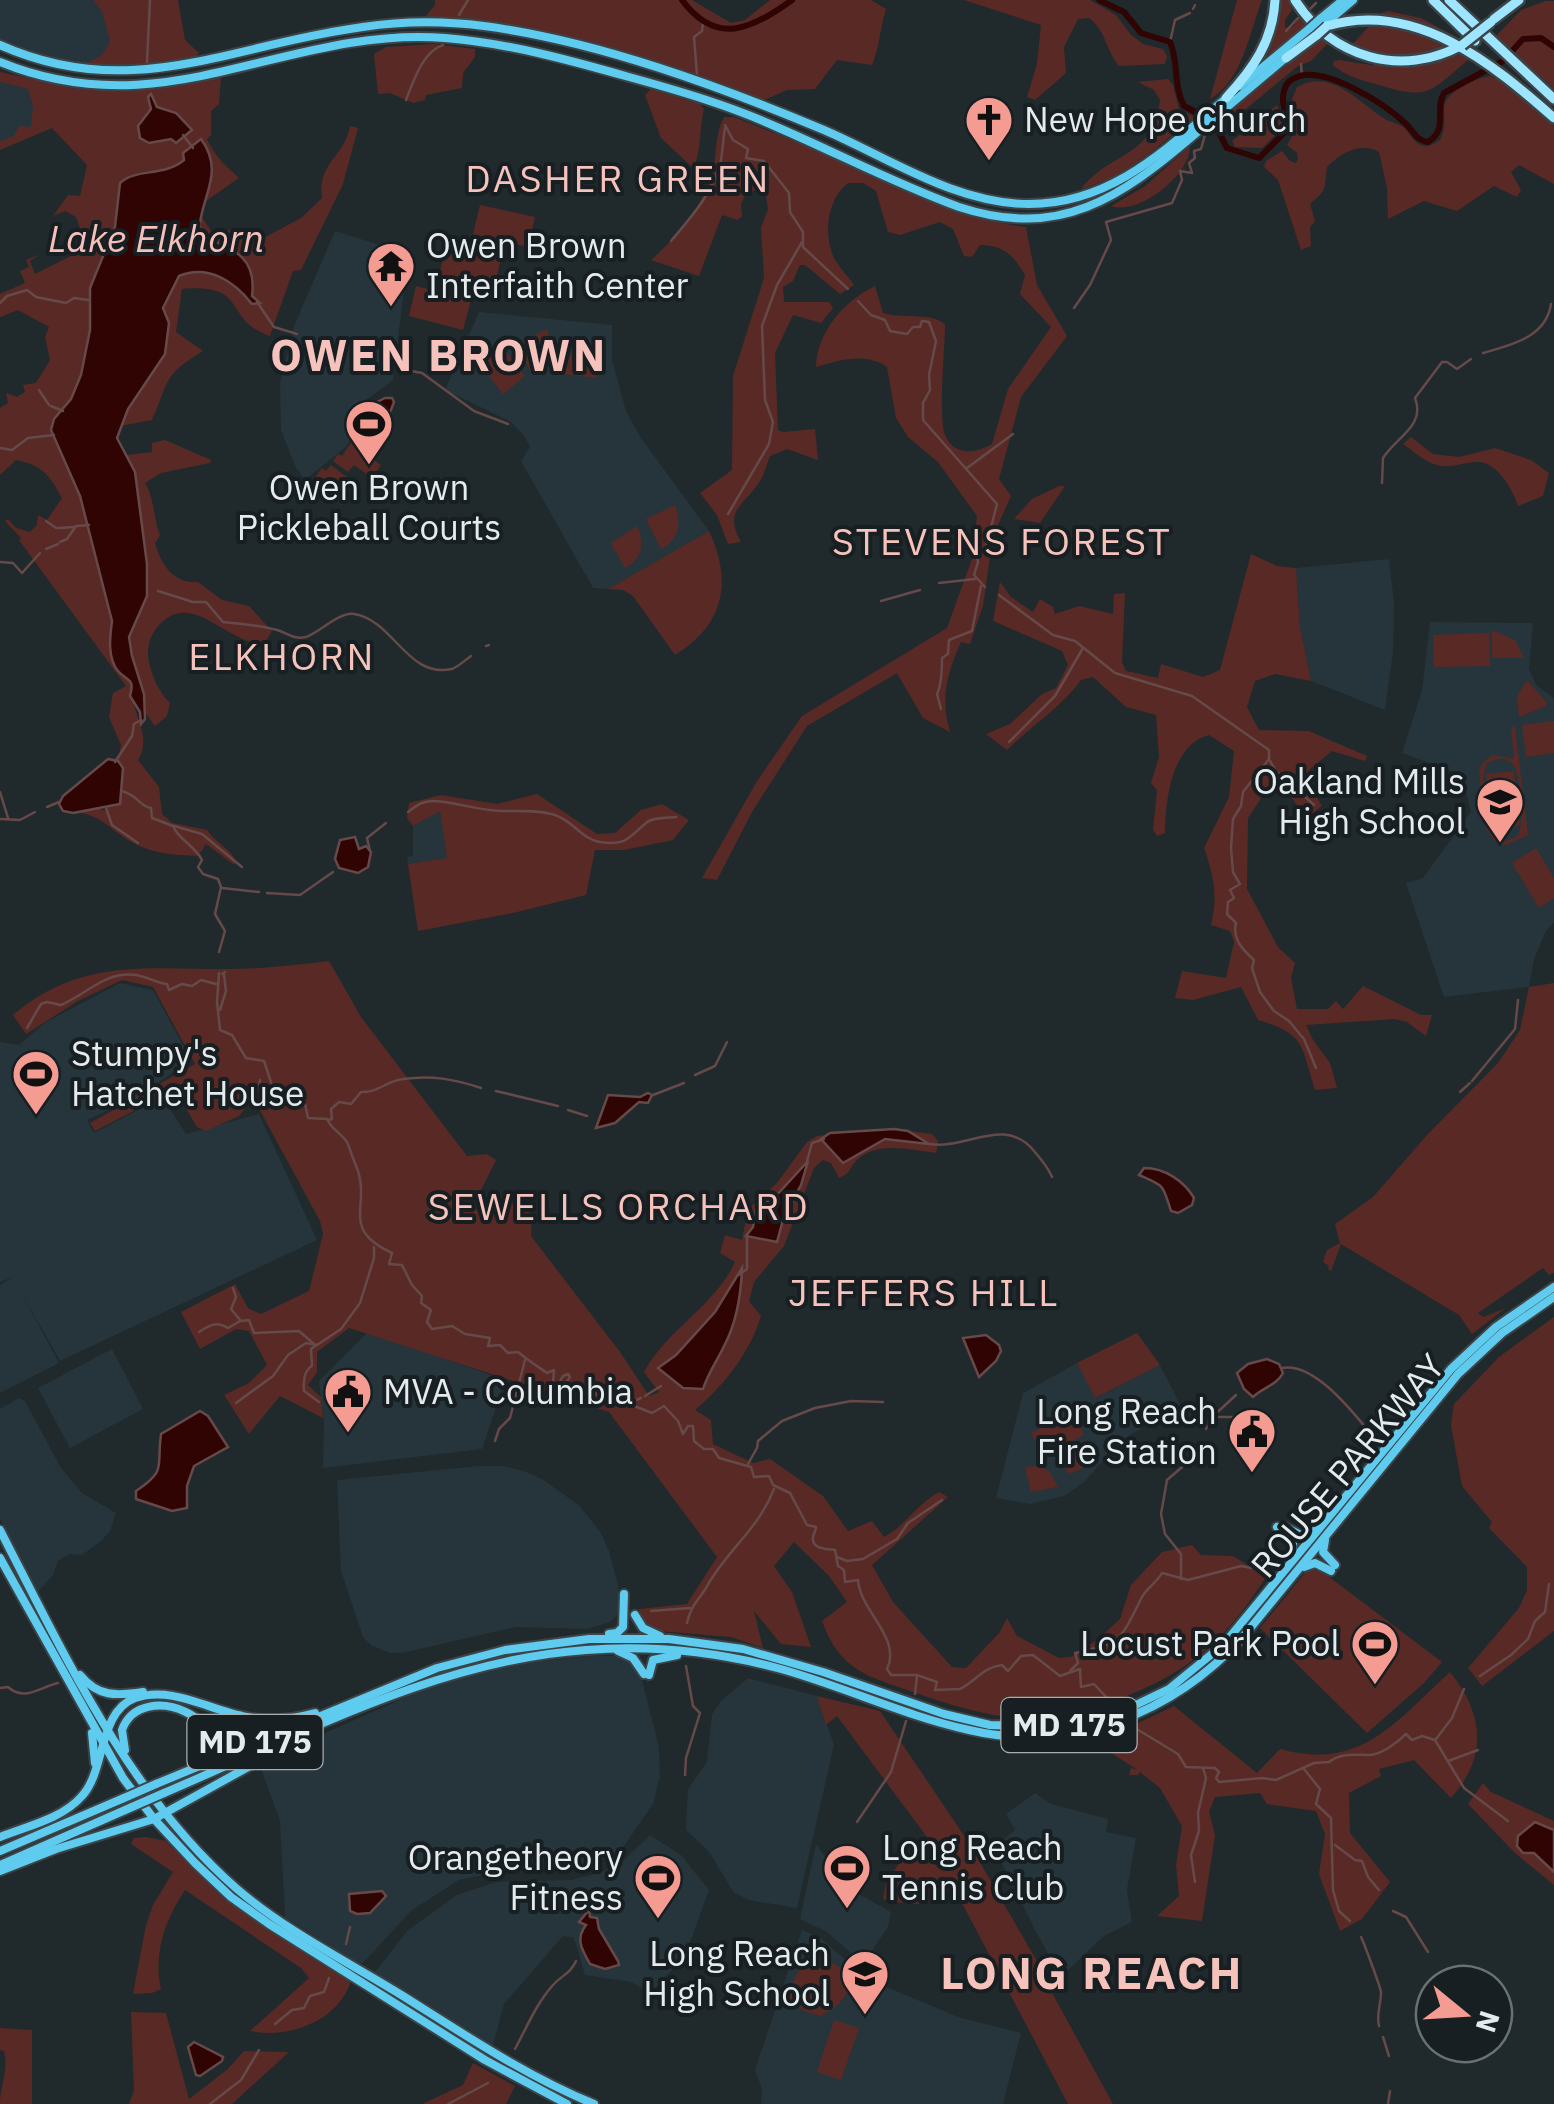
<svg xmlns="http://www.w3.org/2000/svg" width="1554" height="2104" font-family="'IBM Plex Sans',sans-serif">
<rect width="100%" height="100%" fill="#20292c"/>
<g fill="#25353b">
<path d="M0 0H93L102 10 111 41 103 54 83 66 20 50 0 41Z"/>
<path d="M0 82 28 89 40 130 0 148Z"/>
<path d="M335 231 380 245 404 289 393 380 357 407 374 432 365 441 351 436 347 446 305 480 295 466 281 430 280 384 294 326Z"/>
<path d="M479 312 612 325V360L626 411 641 438 709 531 608 589 593 588 521 461 530 447 525 437 511 422 445 390Z"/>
<path d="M1389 559 1394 602 1393 652 1385 710 1311 681 1300 627 1296 568Z"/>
<path d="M1430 622 1533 623 1529 669 1537 686 1554 698V923L1546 931 1534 959 1529 987 1444 997 1406 883 1423 878 1471 812 1462 775 1402 753 1422 690Z"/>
<path d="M440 810 447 859 408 864 407 857 413 856V826Z"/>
<path d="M120 983 153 990 191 1060 136 1098 87 1120 94 1133 153 1102 167 1104 186 1134 259 1114 317 1240 60 1361 17 1285 59 1363 0 1393V1285L13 1277 0 1282V1042L19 1045 46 1022Z"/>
<path d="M368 1332 505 1380 482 1449 323 1468 324 1423 319 1381Z"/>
<path d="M112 1349 143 1409 70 1448 38 1388Z"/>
<path d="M1077 1363 1096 1398 1160 1365 1181 1406 1123 1439 1084 1482 1064 1496 1030 1504 996 1498 1023 1393Z"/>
<path d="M19 1398 25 1401 61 1468 82 1493 116 1513 110 1531 102 1540 82 1555 70 1554 58 1561 53 1575 38 1592 0 1519V1409Z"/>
<path d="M478 1466H504L524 1471 542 1479 580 1506 601 1533 609 1551 618 1584 619 1613 610 1622 587 1629 516 1627 402 1653H390L371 1645 363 1637 341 1571 337 1480Z"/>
<path d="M590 1656H616L631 1661 642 1680 659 1747 660 1776 653 1804 624 1846 608 1857 579 1868 507 1870 459 1880 412 1910 363 1963H356L285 1917 280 1821 260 1766 295 1746 411 1695 463 1677 533 1662Z"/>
<path d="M748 1678 817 1696 834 1745 797 1908 748 1900 733 1892 710 1853 686 1830 688 1789 707 1762 712 1714 722 1700Z"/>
<path d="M1035 1793 1051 1804 1108 1819 1106 1832 1136 1838 1127 1890 1132 1922 1104 1936 1065 1973 1054 1964 1036 1932 994 1847 1015 1830 1006 1814Z"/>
<path d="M650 1835 681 1855 709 1890 686 1954 651 1993 631 1982 585 1975 574 1938 563 1936 504 2004 493 2045 375 1972 408 1930 457 1895 496 1882 570 1880 600 1873 625 1859Z"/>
<path d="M816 1844 846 1887 891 1912 888 1927 863 1964 827 1932 800 1919Z"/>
<path d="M802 1930 821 1938 856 1969 879 1984 961 2018 1021 2033 1003 2104H761L762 2089 755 2070Z"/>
</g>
<g fill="#592a25" fill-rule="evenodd">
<path d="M93 0H178L185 40 199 53 194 59 152 66 86 64 103 54 110 41 102 11Z"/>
<path d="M435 0H692L731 23 745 20 770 0H871L886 9C880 28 880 45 872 65L837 60 815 89 787 90 762 101 560 37 488 21 425 17 435 5Z"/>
<path d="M964 0H1090L1116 15 1131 35 1143 44 1163 49 1167 56 1165 64 1119 66C1106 51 1106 30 1089 18L1078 19 1064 47 1066 73 1035 100 1027 97 1037 64 1041 25Z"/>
<path d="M1237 0H1262C1249 33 1243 80 1210 99Z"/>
<path d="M1281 0H1288L1292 10 1285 20V28L1294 26 1300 14 1307 25 1267 56 1277 29Z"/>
<path d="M1546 1H1554V89L1496 36 1521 10Z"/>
<path d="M1388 11 1421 18 1456 37V40C1431 65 1380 58 1353 44L1381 13Z"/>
<path d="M1320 37 1329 42 1311 61 1298 66 1236 117 1226 116 1231 108Z"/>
<path d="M433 44 475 49V57L463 73 462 88 426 95 425 100 413 103 390 93 378 94 374 54 386 47Z"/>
<path d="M1469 50 1472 57C1429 91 1432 102 1376 84 1361 80 1345 76 1333 65L1334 61 1341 60C1390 70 1422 68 1469 50Z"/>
<path d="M0 72 72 88 128 91 221 77 219 104 211 111V135L207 139C215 157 225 165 239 178L196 208 215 237C232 227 246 222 256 242L301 218 322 198C317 162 345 157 350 126L358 128 343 184 301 270 293 271 270 336C222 320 250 283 182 289L176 332 203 351C162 376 170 380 152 420L120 426V430L116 431 119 456 152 452V443L165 440 211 460 210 463 161 473 145 483C155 499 153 518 160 535L155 543C161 564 173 584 198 582L222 600 249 606 272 631 264 644C225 643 192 589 159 625 150 635 146 648 149 662 152 676 159 693 170 703L167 716 155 726 131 693C134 715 152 738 138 760L159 787 162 814 172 823 207 830C216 843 231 849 237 863L233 864 206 844 198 856C176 855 155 854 135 844 113 833 98 811 73 813L96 808 106 811 109 806 121 745 109 717 113 693 126 686 19 540 21 538 5 521 8 519 16 528 30 532 37 525 38 515 47 520 62 498C50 476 43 465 16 460L0 475V408L8 403 6 393 17 397 25 392 23 385 36 383 50 360 45 337 49 327 18 310 0 317V294L25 283 20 271 29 267 26 260 40 254 30 261 35 274 75 254 80 228 76 217 65 211 53 216 68 195 80 196 87 165 52 128 0 150V141L14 136 19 126 31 127 33 107 28 89 0 82Z"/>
<path d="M1490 76C1512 85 1532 111 1554 126V184L1519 165 1511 172 1521 190 1517 197 1494 186 1457 211 1424 201 1388 219 1387 188 1379 152C1360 141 1341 153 1327 167 1324 189 1328 189 1310 204L1315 221 1310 227 1311 246 1301 250 1278 180 1264 167 1266 161 1282 151 1290 161 1296 163 1298 159 1297 153 1287 145 1296 129 1289 107 1297 87C1333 67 1359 104 1387 120 1391 122 1398 124 1402 126 1410 132 1414 145 1425 146 1431 146 1435 143 1440 140 1446 127 1444 122 1444 108 1444 92 1477 78 1490 76Z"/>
<path d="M1168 79 1173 85 1179 109 1195 117C1155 147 1131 175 1081 189 1110 151 1153 159 1160 100L1154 90 1138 82Z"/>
<path d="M651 89 700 104 704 109C699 127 702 152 693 168L661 138 645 95Z"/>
<path d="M1277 105 1284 121 1281 129 1262 148 1235 147 1232 141Z"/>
<path d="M724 117H734C773 133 812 147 850 164 909 191 962 219 1026 227L1037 285 1067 336 1021 397 999 479 1011 496 993 536 983 606 970 644 961 642C947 674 940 698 950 732L923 718 897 673 807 726 752 812 717 880 702 878 757 781 802 716 947 628 973 556 977 516 938 462 908 437 896 418 887 367C866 352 839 360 816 367 817 332 844 301 875 286L883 313C903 319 929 312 945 324 945 348 938 417 945 435 954 457 977 453 992 444L1008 389 1051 327 1020 294 1025 275C1014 256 1004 245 980 245L972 257 964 256 953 229 940 222 900 235 888 232 876 191 863 183H848C827 199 823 234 834 258 839 267 848 276 854 285L840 294 805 265H800L793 281 783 287 784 302H829L833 308 821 323 793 315 775 353 778 430 783 432 815 429 818 460 787 449 770 456C767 463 765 473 761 479 746 506 722 508 741 542L728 544 717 515 700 493 732 470 733 376 764 278 761 228 768 209 766 196 755 190 745 195 741 204 742 216 738 220 722 215 699 276 651 260C676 238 705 204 713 170 717 152 715 134 724 117Z"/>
<path d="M1190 146C1191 174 1139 216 1111 206L1144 187Z"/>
<path d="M480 205 535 217 528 247 473 234Z"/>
<path d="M447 244 501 258 494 288 439 274Z"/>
<path d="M416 286 471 300 463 330 409 316Z"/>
<path d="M547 329C553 348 552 366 532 374L516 344Z"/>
<path d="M502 346 525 376 503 394 479 363Z"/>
<path d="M586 347 602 349 597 378 563 374 570 355Z"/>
<path d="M355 437 370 448 366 455 381 465 372 478 354 465 348 472 333 461 338 454 342 456Z"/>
<path d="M1411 437 1433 454 1459 457 1495 448 1531 460 1549 473 1543 496 1518 506C1513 490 1497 461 1477 462 1463 462 1452 469 1437 465 1425 462 1413 451 1403 444Z"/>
<path d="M331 465 360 487 355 495 350 493 342 505 312 482 322 468 326 471Z"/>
<path d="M1059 486H1065L1040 523 1014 519 1032 499Z"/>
<path d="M675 505C682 523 679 540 661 549L646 519Z"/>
<path d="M637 526C645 544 642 559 625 568L611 543Z"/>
<path d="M709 531C733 582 724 625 675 655L633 596 623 590 608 589Z"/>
<path d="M1251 554 1277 566 1296 568 1300 627 1311 681 1275 674 1255 681 1247 707 1259 730 1309 731 1367 756 1365 761 1332 751 1309 770 1308 783 1322 806 1306 818 1285 788 1269 786 1248 818 1247 889 1278 947 1295 963 1291 978 1297 1009H1328L1336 1001 1343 1009 1363 986 1421 1015H1432L1426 1036 1407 1022 1395 1019 1306 1025 1313 1040 1330 1063 1337 1088 1315 1090C1301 1046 1306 1034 1258 1020L1241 987 1193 1000 1175 998 1182 971 1226 978 1234 942 1230 931 1211 925C1218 896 1214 876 1204 848L1229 797 1234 751 1209 735C1172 744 1165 800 1165 833L1157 836 1153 830 1157 790 1151 783 1159 757 1156 715 1126 707 1093 677 1081 680C1061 708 1032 725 1007 750L986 734 1010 724 1042 694 1056 688 1068 665 1062 651 993 621 1000 582 1011 597 1033 612 1040 599 1053 607 1055 614 1079 606 1113 614 1114 594 1125 593 1122 662 1126 671 1158 678 1161 664 1203 677 1220 670Z"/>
<path d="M1492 630 1515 640 1524 658H1492Z"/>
<path d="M1489 633 1490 666 1434 667 1433 635Z"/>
<path d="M1527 680 1547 703 1546 706 1519 717 1517 696Z"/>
<path d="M1554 721V753L1526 757 1522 725Z"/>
<path d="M1511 727H1515L1528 835 1506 845 1494 841 1486 828 1479 772 1482 763 1493 755 1514 759ZM1501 758C1508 761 1511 760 1515 768 1521 780 1524 824 1518 836L1506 841 1496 838 1491 830 1483 776 1487 763Z"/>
<path d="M1514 771 1520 825 1492 828 1486 774Z"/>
<path d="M537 794 597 834 615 833 641 810 662 804 689 820 673 840 624 850H595L586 895 513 913 418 931 408 864 447 858 440 811 413 826 407 818 409 803 441 795 497 804Z"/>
<path d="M1536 848 1554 878V898L1539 908 1512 863Z"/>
<path d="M329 961 361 1017 467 1156 487 1154 496 1160 480 1192 470 1200 478 1212 499 1197 532 1214 531 1236 620 1352 649 1396 659 1392 644 1372C668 1328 714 1307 735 1262L720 1253 725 1235 742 1240 748 1209 777 1183 807 1142 817 1136 894 1129 932 1134 938 1141 936 1153C913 1150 875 1140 856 1161 849 1169 851 1173 839 1178L831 1163 823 1160 814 1168 784 1246 754 1282 749 1301 761 1316C751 1351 723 1387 695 1410L711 1420 713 1444 753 1463 770 1459 823 1496 848 1531 872 1521 884 1537C905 1526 917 1504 939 1492L948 1497 872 1565 893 1602 952 1667 966 1668 1000 1632 1007 1618 1017 1636 1059 1658 1071 1657 1097 1640 1120 1619 1131 1585 1162 1552 1192 1545 1201 1555 1233 1556 1266 1577C1229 1635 1194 1669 1129 1695 1120 1699 1111 1705 1102 1709 1041 1732 971 1713 913 1692 866 1676 840 1670 822 1621L847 1602 829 1576 794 1542 774 1566 792 1592 811 1647 781 1644 754 1611 763 1648 731 1637 658 1631 646 1627 639 1609 687 1604 717 1557 609 1412 349 1328 317 1352V1372L308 1385 321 1397 323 1418 280 1396 249 1434 224 1395 249 1383 267 1365 249 1331 236 1329 200 1349 181 1312 235 1284 248 1308 261 1314 309 1291 323 1234 320 1221 258 1107 248 1105 239 1116 206 1131 197 1127 181 1100 153 1101 95 1131 90 1123 195 1064 153 987 122 980 78 1001 26 1034 13 1015C79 958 147 969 228 969 262 969 295 965 329 961Z"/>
<path d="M1554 983V1273L1549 1275 1543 1268 1478 1313 1483 1317 1506 1308 1472 1334 1459 1315 1341 1244 1331 1271 1328 1269 1329 1266 1323 1262 1327 1250 1340 1243 1335 1224 1373 1197 1427 1135 1498 1063 1520 1030 1529 987Z"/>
<path d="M1554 1317V1631L1482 1686 1468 1668 1519 1608 1527 1590V1567L1489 1528 1492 1522 1462 1486 1451 1425 1454 1404 1499 1357Z"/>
<path d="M1137 1333 1160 1365 1095 1398 1077 1363Z"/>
<path d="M1073 1412 1084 1435 1043 1456 1031 1433Z"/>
<path d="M1085 1440 1091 1465 1068 1474 1063 1462 1067 1450Z"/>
<path d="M1037 1466 1049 1471 1058 1487 1031 1492 1025 1467Z"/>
<path d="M1316 1567 1442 1662 1424 1683 1367 1733 1260 1628 1308 1569Z"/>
<path d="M1450 1672C1484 1714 1488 1757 1451 1798L1414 1760 1379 1769 1381 1776 1349 1793 1350 1833 1390 1882 1362 1919 1340 1931 1319 1874 1325 1834 1316 1811 1267 1804 1260 1793 1215 1797 1209 1812 1215 1835 1202 1921 1157 1916 1179 1896 1176 1865 1182 1826 1160 1788 1140 1772 1138 1775H1129L1131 1768 1138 1770 1087 1738 1136 1724 1174 1706 1257 1773 1280 1749C1361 1772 1396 1721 1450 1672Z"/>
<path d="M817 1696 880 1711 967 1840 1038 1963 1058 1981 1051 1991 1113 2104H1068L953 1886C934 1909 910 1906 883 1899L886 1883 902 1859 912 1858 942 1867 927 1837 837 1716 826 1725Z"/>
<path d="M1483 1783 1491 1792 1554 1821V1885L1515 1853 1468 1804Z"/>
<path d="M146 1837 166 1841 225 1899 348 1978 350 1984C336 2022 287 2039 250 2031L309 1978 301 1968 185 1890C165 1920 153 1953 161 1989L152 1993 133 1994 146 1925 153 1905 173 1872 131 1844 134 1838Z"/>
<path d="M809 1949 858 1978 839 2004 821 2016 806 2012 785 1999Z"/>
<path d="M131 2012 166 2013 189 2099 228 2069 244 2051 289 2052 232 2104H129L134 2090Z"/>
<path d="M834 2020 859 2028 841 2080 817 2072Z"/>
<path d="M0 2028 32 2030V2104H0C0 2084 9 2071 4 2051L0 2050Z"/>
<path d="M473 2063 515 2086 506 2104H422L463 2085Z"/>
</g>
<g fill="#2f0403" stroke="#664949" stroke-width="2.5">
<path d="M151 94 157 107 176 113 192 130 176 143 171 139 149 143 140 138 138 126 151 109 148 97Z"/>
<path d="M201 139C226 173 200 197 199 232L203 237C236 250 257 258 252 296L260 303 252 304C234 281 208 264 179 276L163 308 169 323 165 354 128 409 117 438 135 472 147 564V596L129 637 132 656 144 694 145 719 141 724 140 712 130 696C135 678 128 682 118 671 107 658 110 636 112 621L80 496 51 430 54 419 71 399 81 375 90 330V288L115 227 120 183C136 168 164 177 184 160L183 153Z"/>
<path d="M385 398H392L394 402 382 433 360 408 362 404H373Z"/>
<path d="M108 759 118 761 123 768 120 804 73 813 63 811 59 804 63 796Z"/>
<path d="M355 837 359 849 366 846 371 852 368 867 358 873 339 868 335 859 340 840Z"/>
<path d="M648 1093 652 1095 648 1103 639 1102 615 1123 596 1128 608 1095 640 1097Z"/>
<path d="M894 1129 908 1131 929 1144 885 1139 843 1163 821 1139 830 1133Z"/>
<path d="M808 1161 801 1185 784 1216 777 1242 746 1236 753 1227 756 1208 775 1197Z"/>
<path d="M1144 1168C1165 1168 1184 1181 1194 1198L1192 1205 1178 1213 1171 1211C1162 1184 1166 1187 1139 1175Z"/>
<path d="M742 1268C741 1295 737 1322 724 1346 717 1361 708 1373 703 1389L683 1388 658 1368 676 1355 715 1312Z"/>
<path d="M986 1335 999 1345 1001 1351 996 1361 979 1377 963 1338Z"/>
<path d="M1267 1359 1279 1364 1283 1373C1277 1385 1262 1388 1253 1397L1244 1389 1237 1373 1248 1364Z"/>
<path d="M200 1411 208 1416 228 1447 194 1466 187 1486V1508L172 1511 136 1499V1491C168 1469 156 1468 161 1434Z"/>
<path d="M1535 1822 1554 1830V1872L1534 1853H1523L1517 1846 1518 1836Z"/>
<path d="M382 1891 386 1896 370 1913 357 1914 350 1911 349 1894Z"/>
<path d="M589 1910 590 1917 597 1918 599 1929 618 1961 619 1965 605 1969 590 1964C582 1950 575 1939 586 1925L579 1922Z"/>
<path d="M194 2042 223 2057 222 2061 200 2076 196 2075 188 2047Z"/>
</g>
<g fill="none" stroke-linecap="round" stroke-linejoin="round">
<g stroke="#664949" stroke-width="2.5">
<path d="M1193 9 1195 5"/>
<path d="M1310 9 1316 3"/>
<path d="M459 15 468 0"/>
<path d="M1286 31 1298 18"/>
<path d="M1170 42 1175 20 1190 13"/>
<path d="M147 62 150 0"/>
<path d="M1301 64 1302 76"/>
<path d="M697 75 694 37 702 31 703 22"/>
<path d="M406 100C413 82 423 51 443 45"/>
<path d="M725 125 733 140 748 149 746 158 764 161 789 193 790 212 803 232V247L848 289"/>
<path d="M183 135 193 148"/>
<path d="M671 241C692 216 714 192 721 160 723 149 723 138 725 128"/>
<path d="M858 301 871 315 885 320 890 331 907 334 913 327H920L922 321 929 322 936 341 929 375 930 390 923 403V420L997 504 986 547 976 553 978 562 974 575 985 587"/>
<path d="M257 302 274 327 297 334"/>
<path d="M0 303 7 296 27 290 36 297 66 303 74 298 88 300"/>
<path d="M1074 308 1090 285 1111 240 1106 222 1172 203 1182 180 1180 171 1192 173 1189 163 1195 158 1194 151 1201 149 1206 131"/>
<path d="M1483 353C1510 345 1546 338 1551 304"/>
<path d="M406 370 422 373 474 411 508 424"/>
<path d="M39 390 49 405"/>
<path d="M51 406 63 411"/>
<path d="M0 448 12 450 28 438 54 435"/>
<path d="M967 468 1013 434"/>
<path d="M1382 483 1383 458C1396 437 1426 426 1415 398L1442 362H1447L1457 369 1471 359"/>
<path d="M728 514 769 444 773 422 765 400 762 326 777 285 802 242"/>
<path d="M46 521 56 528"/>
<path d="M58 528 75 527"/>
<path d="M60 542 67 539 76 526 89 525"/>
<path d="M46 549 58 544"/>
<path d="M0 562 13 563 22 573 40 553"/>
<path d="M939 583 975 579"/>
<path d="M158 591 193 602H206L223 622C240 624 261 625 277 630 287 633 294 640 306 637 320 632 339 612 354 614 394 620 407 679 452 669 458 667 465 660 471 656"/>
<path d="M999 595 1053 635 1075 641 1115 673 1192 696 1269 750V759L1243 792 1241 806 1233 819 1231 848 1233 872 1240 884 1230 890 1234 898 1228 902 1227 914 1236 923C1232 939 1243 950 1254 960L1252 968 1260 992 1274 1011 1289 1021 1304 1039 1316 1068"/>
<path d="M881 601 920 590"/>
<path d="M486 646 489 645"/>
<path d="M941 709 937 694C941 686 942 668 942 658L948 654 949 640 972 631 981 586"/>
<path d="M1009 742 1055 696 1083 648"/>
<path d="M1270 761 1276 771 1314 805"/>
<path d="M115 762 132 736 134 724 141 720"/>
<path d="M122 791C139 796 139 806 151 808L152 818 173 826C177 838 196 847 202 860L198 867 203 874 218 879 221 887 215 914 225 931 219 952"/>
<path d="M0 792 8 818"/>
<path d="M47 807 59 802"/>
<path d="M106 808 112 825 138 843"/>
<path d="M408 812C417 805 424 800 435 801 457 802 479 811 502 811 519 811 539 810 555 815 573 821 583 840 600 842 627 846 629 837 646 823 652 817 668 818 676 817"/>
<path d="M0 819 20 820 35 812"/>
<path d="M174 826 202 834 242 867"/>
<path d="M370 851 367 838 386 823"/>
<path d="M222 888 259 892"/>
<path d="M267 893 300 895 333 872"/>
<path d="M219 973 217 1002 220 1030 232 1035 246 1058 264 1061 272 1085 304 1099 308 1118 327 1119C332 1130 340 1132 347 1142 350 1148 352 1157 355 1163 374 1206 337 1227 392 1253L389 1264 402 1265 412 1285 422 1296 421 1303 431 1310 427 1322 432 1329 452 1326 465 1334 490 1338 488 1346 500 1345 508 1353 518 1352C529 1361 537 1366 547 1373L554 1370 553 1383H559L563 1376 568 1374 570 1377 566 1383 570 1389 580 1385 592 1390 604 1402 614 1398 652 1413 664 1406 678 1421 683 1434 688 1426H693L694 1441 704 1449H713L719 1458 751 1467 754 1477 769 1476 773 1485 790 1493 807 1525 816 1527C816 1531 813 1534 813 1537 811 1550 830 1549 835 1550L838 1566 844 1570 845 1582 858 1580C860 1611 902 1638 887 1669L891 1675H917L937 1682 935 1690 960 1689C975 1682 983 1667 1002 1665L1008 1671 1021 1656 1033 1655 1060 1676 1080 1669 1081 1687 1094 1684 1110 1701"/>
<path d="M222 974 225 972"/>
<path d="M220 1010 226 991 224 975"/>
<path d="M27 1028 41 1004 47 1002 61 1005C87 994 105 971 136 975 148 977 157 983 167 984L169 990 182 984 192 986 201 980 216 984"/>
<path d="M695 1075 715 1066 727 1042"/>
<path d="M1472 1081 1515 1029 1518 1000"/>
<path d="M496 1091 558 1106"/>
<path d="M1460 1092 1470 1083"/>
<path d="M250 1095 259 1088 260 1080"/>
<path d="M653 1095 684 1083"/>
<path d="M568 1110 587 1116"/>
<path d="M328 1120 332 1119 331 1109 339 1102 351 1104 361 1092C378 1093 386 1081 403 1079 431 1075 454 1079 481 1088"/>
<path d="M930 1144C966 1150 1005 1115 1034 1151 1041 1159 1048 1167 1052 1177"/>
<path d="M807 1161 812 1143 824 1139"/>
<path d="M739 1275 747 1269V1237"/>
<path d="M233 1288 236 1297 231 1309 241 1321 249 1320 254 1333 299 1331 314 1344"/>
<path d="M199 1332C210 1325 215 1321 228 1328L240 1321"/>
<path d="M315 1346 311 1349 312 1366C304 1370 303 1383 304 1391L319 1402"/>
<path d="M1282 1368C1312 1362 1348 1406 1366 1428"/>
<path d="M645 1396 661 1386"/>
<path d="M236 1403 273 1376 288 1355 306 1343 317 1345 341 1329 360 1303 374 1258V1247"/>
<path d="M629 1403 641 1398"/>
<path d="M1214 1417H1252"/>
<path d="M1206 1429 1209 1420 1236 1395"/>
<path d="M495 1441 499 1429 510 1418 525 1360"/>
<path d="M748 1464 757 1448 758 1441 782 1421 815 1408 851 1401 883 1402"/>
<path d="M837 1557 847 1561 863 1559 897 1539 908 1523 942 1500"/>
<path d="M1181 1579V1554L1165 1534 1161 1514 1167 1480 1188 1462 1195 1449"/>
<path d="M651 1611 690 1608"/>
<path d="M687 1623C690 1607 698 1601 706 1588 726 1551 758 1530 774 1489"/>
<path d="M1070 1671 1078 1663 1075 1653C1123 1643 1120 1640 1142 1597 1147 1588 1157 1582 1162 1573L1188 1580 1241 1566 1251 1568 1257 1561 1268 1562"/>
<path d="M1480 1676 1511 1655 1528 1639 1535 1621 1545 1612 1549 1584"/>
<path d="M0 1688 8 1687C25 1702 40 1687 58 1683"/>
<path d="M915 1694 917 1676"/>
<path d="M1135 1728 1178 1754 1186 1767 1215 1768 1219 1772 1216 1778 1219 1782 1262 1778 1276 1780 1314 1763 1329 1762C1342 1752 1356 1755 1369 1755 1381 1755 1398 1742 1406 1734L1412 1740 1422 1736 1435 1740 1464 1788 1508 1821"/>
<path d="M1436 1739 1452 1718 1464 1689"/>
<path d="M1448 1761 1478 1750"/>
<path d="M1304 1769 1320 1789 1316 1804 1331 1818 1333 1890 1339 1911 1350 1921"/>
<path d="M685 1775 686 1758 700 1713 693 1706 686 1666"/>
<path d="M857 1822 891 1772 906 1721"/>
<path d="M1335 1845 1355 1860 1362 1861 1368 1877 1379 1890"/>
<path d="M1195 1882 1191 1855 1199 1831 1198 1813 1206 1778 1203 1768"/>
<path d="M1393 1911 1406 1917 1428 1952"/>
<path d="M1361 1937C1363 1940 1381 1989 1381 1992 1381 2005 1376 2014 1379 2026"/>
<path d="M346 1944 350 1927"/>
<path d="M275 2024 292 2010 304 2008 310 1996 324 1992 329 1978"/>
<path d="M1383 2037 1389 2056"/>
<path d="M515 2049C527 2027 536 2004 553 1985 562 1975 570 1974 576 1961"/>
<path d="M210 2104 241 2080 259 2050"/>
<path d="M448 2104 488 2083"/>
<path d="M1388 2104 1390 2091"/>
</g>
<g stroke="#2f0403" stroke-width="6">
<path d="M682 0C716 46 751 30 792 0"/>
<path d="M1099 0 1124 12 1141 33 1170 42C1179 62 1173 86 1184 106L1213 121 1227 148 1259 158 1289 128C1289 114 1280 106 1284 91 1286 82 1291 79 1300 76 1328 68 1385 104 1405 123 1414 131 1415 140 1428 142 1449 129 1434 110 1444 93L1503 61 1523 39 1541 38 1554 47"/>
</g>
<g stroke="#3c4447" stroke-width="12">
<g id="primary">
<path d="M1320 19 1343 0"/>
<path d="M1325 24 1353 0"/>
<path d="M0 45C132 104 232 44 363 27 403 21 444 21 484 26 597 41 719 86 824 130 889 158 956 204 1029 204 1114 204 1169 146 1230 95"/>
<path d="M0 62C166 130 284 26 445 38 508 43 569 60 629 77 680 91 731 106 779 128 839 154 898 185 959 207 1060 240 1120 198 1194 135 1226 108 1257 82 1289 55"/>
<path d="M1240 86 1310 28"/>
<path d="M1277 1527 1293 1543V1556"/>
<path d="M1285 1527 1301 1535 1314 1531"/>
<path d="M0 1530C65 1656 128 1794 237 1889 286 1931 348 1962 403 1996 465 2035 526 2076 594 2104"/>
<path d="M1325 1540 1323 1552 1335 1565"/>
<path d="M0 1558 123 1778 154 1819 195 1863 231 1897 269 1924 485 2060 567 2104"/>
<path d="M1304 1567 1315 1563 1331 1571"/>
<path d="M635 1615 643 1628 660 1636"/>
<path d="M609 1634 617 1633 623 1627 624 1594"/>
<path d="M618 1651 633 1658 644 1674"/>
<path d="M80 1675C98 1697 116 1696 143 1692"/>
<path d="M649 1675 653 1660 677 1655"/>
<path d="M92 1733 95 1763"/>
<path d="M125 1750 122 1730C142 1675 248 1725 192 1765"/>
<path d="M156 1784 437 1668 505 1650 589 1639H669L743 1649 823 1672 944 1714 990 1725 1054 1727 1119 1713 1169 1689 1224 1644 1451 1369 1496 1327 1554 1287"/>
<path d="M164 1793C298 1736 438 1660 586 1650 651 1645 718 1652 781 1669 845 1687 905 1716 969 1730 1073 1754 1173 1713 1243 1637L1458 1374 1502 1333 1554 1297"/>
<path d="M0 1837C27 1826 62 1819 82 1796 106 1770 98 1712 135 1698 172 1685 211 1711 247 1717 270 1722 293 1719 315 1713"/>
<path d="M0 1851 124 1798"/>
<path d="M0 1865 132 1807"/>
<path d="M0 1871 56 1849 154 1819 288 1745"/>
</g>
</g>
<g stroke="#3c4447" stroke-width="14">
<g id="motorway">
<path d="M1295 0C1332 58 1401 78 1462 45"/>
<path d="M1433 0 1475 41"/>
<path d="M1449 0 1554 99"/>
<path d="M1494 19 1519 0"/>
<path d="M1327 26C1416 0 1493 64 1554 118"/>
<path d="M1286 58 1317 35"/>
<path d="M1226 98C1253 69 1273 41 1275 0"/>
</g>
</g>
<use href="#primary" stroke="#5ecbef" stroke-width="8"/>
<use href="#motorway" stroke="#9ee5ff" stroke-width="9"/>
<g stroke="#3c4447" stroke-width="12" stroke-linecap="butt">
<g id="primary-bridge">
<path d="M1310 28 1320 19"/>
<path d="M124 1798 156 1784"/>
<path d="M132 1807 164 1793"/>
</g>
</g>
<g stroke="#3c4447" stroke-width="14" stroke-linecap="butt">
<g id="motorway-bridge">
<path d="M1317 35 1327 26"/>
<path d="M1462 45 1491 22"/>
</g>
</g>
<use href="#primary-bridge" stroke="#5ecbef" stroke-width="8"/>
<use href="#motorway-bridge" stroke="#9ee5ff" stroke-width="9"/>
</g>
<defs>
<g id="church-pin" transform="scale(2.5)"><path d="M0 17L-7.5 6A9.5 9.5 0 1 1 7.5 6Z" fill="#f59c92" stroke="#171f22"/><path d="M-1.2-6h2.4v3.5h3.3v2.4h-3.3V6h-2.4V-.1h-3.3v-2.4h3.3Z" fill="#111"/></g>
<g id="temple-pin" transform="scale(2.5)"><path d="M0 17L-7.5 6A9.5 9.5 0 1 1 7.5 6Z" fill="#f59c92" stroke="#171f22"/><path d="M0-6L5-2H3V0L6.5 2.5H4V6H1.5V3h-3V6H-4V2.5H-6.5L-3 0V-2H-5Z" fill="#111"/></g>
<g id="stadium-pin" transform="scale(2.5)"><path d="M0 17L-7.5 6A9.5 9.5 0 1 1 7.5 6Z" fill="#f59c92" stroke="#171f22"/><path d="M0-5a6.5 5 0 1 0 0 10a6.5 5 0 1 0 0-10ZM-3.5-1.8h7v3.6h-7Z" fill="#111"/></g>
<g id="school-pin" transform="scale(2.5)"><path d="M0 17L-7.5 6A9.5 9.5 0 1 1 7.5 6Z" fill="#f59c92" stroke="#171f22"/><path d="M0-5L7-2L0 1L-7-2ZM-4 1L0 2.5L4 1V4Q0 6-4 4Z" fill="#111"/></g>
<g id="civic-pin" transform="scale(2.5)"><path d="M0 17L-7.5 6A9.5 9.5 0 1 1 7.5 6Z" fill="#f59c92" stroke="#171f22"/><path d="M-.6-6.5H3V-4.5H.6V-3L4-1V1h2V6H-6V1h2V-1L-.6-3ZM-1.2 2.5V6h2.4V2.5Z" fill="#111"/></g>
</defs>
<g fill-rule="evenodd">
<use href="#church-pin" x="989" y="120"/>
<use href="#temple-pin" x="391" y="266"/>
<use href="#stadium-pin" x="369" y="424"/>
<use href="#school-pin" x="1500" y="802"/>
<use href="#stadium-pin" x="36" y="1074"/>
<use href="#civic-pin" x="348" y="1392"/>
<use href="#civic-pin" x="1252" y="1432"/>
<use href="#stadium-pin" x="1375" y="1644"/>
<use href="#stadium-pin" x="847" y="1868"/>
<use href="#stadium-pin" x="658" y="1878"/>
<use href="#school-pin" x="865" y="1974"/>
</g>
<g text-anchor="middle" stroke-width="8" stroke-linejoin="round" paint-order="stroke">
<g fill="#171f22" stroke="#a7aeb0" stroke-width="2.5">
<rect x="1001.5" y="1698" width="135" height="54" rx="8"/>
<rect x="187.5" y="1715" width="135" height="54" rx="8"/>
</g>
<g font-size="32" font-weight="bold" fill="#e5ebed">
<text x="1069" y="1736">MD 175</text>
<text x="255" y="1753">MD 175</text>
</g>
<g font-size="35" fill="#e5ebed" stroke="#171f22" text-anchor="start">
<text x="1024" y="132">New Hope Church</text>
<text x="426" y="258">Owen Brown<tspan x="426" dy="40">Interfaith Center</tspan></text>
<text x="369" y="500" text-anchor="middle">Owen Brown<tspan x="369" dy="40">Pickleball Courts</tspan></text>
<text x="1465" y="794" text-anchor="end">Oakland Mills<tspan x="1465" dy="40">High School</tspan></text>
<text x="71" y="1066">Stumpy's<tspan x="71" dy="40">Hatchet House</tspan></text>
<text x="383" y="1404">MVA - Columbia</text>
<text x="1217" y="1424" text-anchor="end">Long Reach<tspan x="1217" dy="40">Fire Station</tspan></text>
<text x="1340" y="1656" text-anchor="end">Locust Park Pool</text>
<text x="882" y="1860">Long Reach<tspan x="882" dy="40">Tennis Club</tspan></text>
<text x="623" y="1870" text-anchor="end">Orangetheory<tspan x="623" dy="40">Fitness</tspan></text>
<text x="830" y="1966" text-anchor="end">Long Reach<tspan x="830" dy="40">High School</tspan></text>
</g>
<g font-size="35" fill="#e5ebed" stroke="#171f22">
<text transform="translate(1348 1466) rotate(-50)" y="12">ROUSE PARKWAY</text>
</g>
<g font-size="38" letter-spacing="2.5" fill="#f6c3bc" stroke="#171f22">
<text x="618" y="192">DASHER GREEN</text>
<text x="1002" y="555">STEVENS FOREST</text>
<text x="282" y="670">ELKHORN</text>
<text x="619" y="1220">SEWELLS ORCHARD</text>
<text x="924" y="1306">JEFFERS HILL</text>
</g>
<g font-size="38" font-style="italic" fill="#f4c0b9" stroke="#171f22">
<text x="156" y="252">Lake Elkhorn</text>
</g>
<g font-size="45" font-weight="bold" letter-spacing="2.5" fill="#f6c3bc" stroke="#171f22">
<text x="439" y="371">OWEN BROWN</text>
<text x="1092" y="1989">LONG REACH</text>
</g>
</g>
<g transform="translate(1464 2014) rotate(108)"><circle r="48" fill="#171f22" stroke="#697173" stroke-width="2.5"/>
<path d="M0-8L18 38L0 25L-18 38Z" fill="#f59c92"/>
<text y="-15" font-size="28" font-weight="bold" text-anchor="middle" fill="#e5ebed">N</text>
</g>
</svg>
